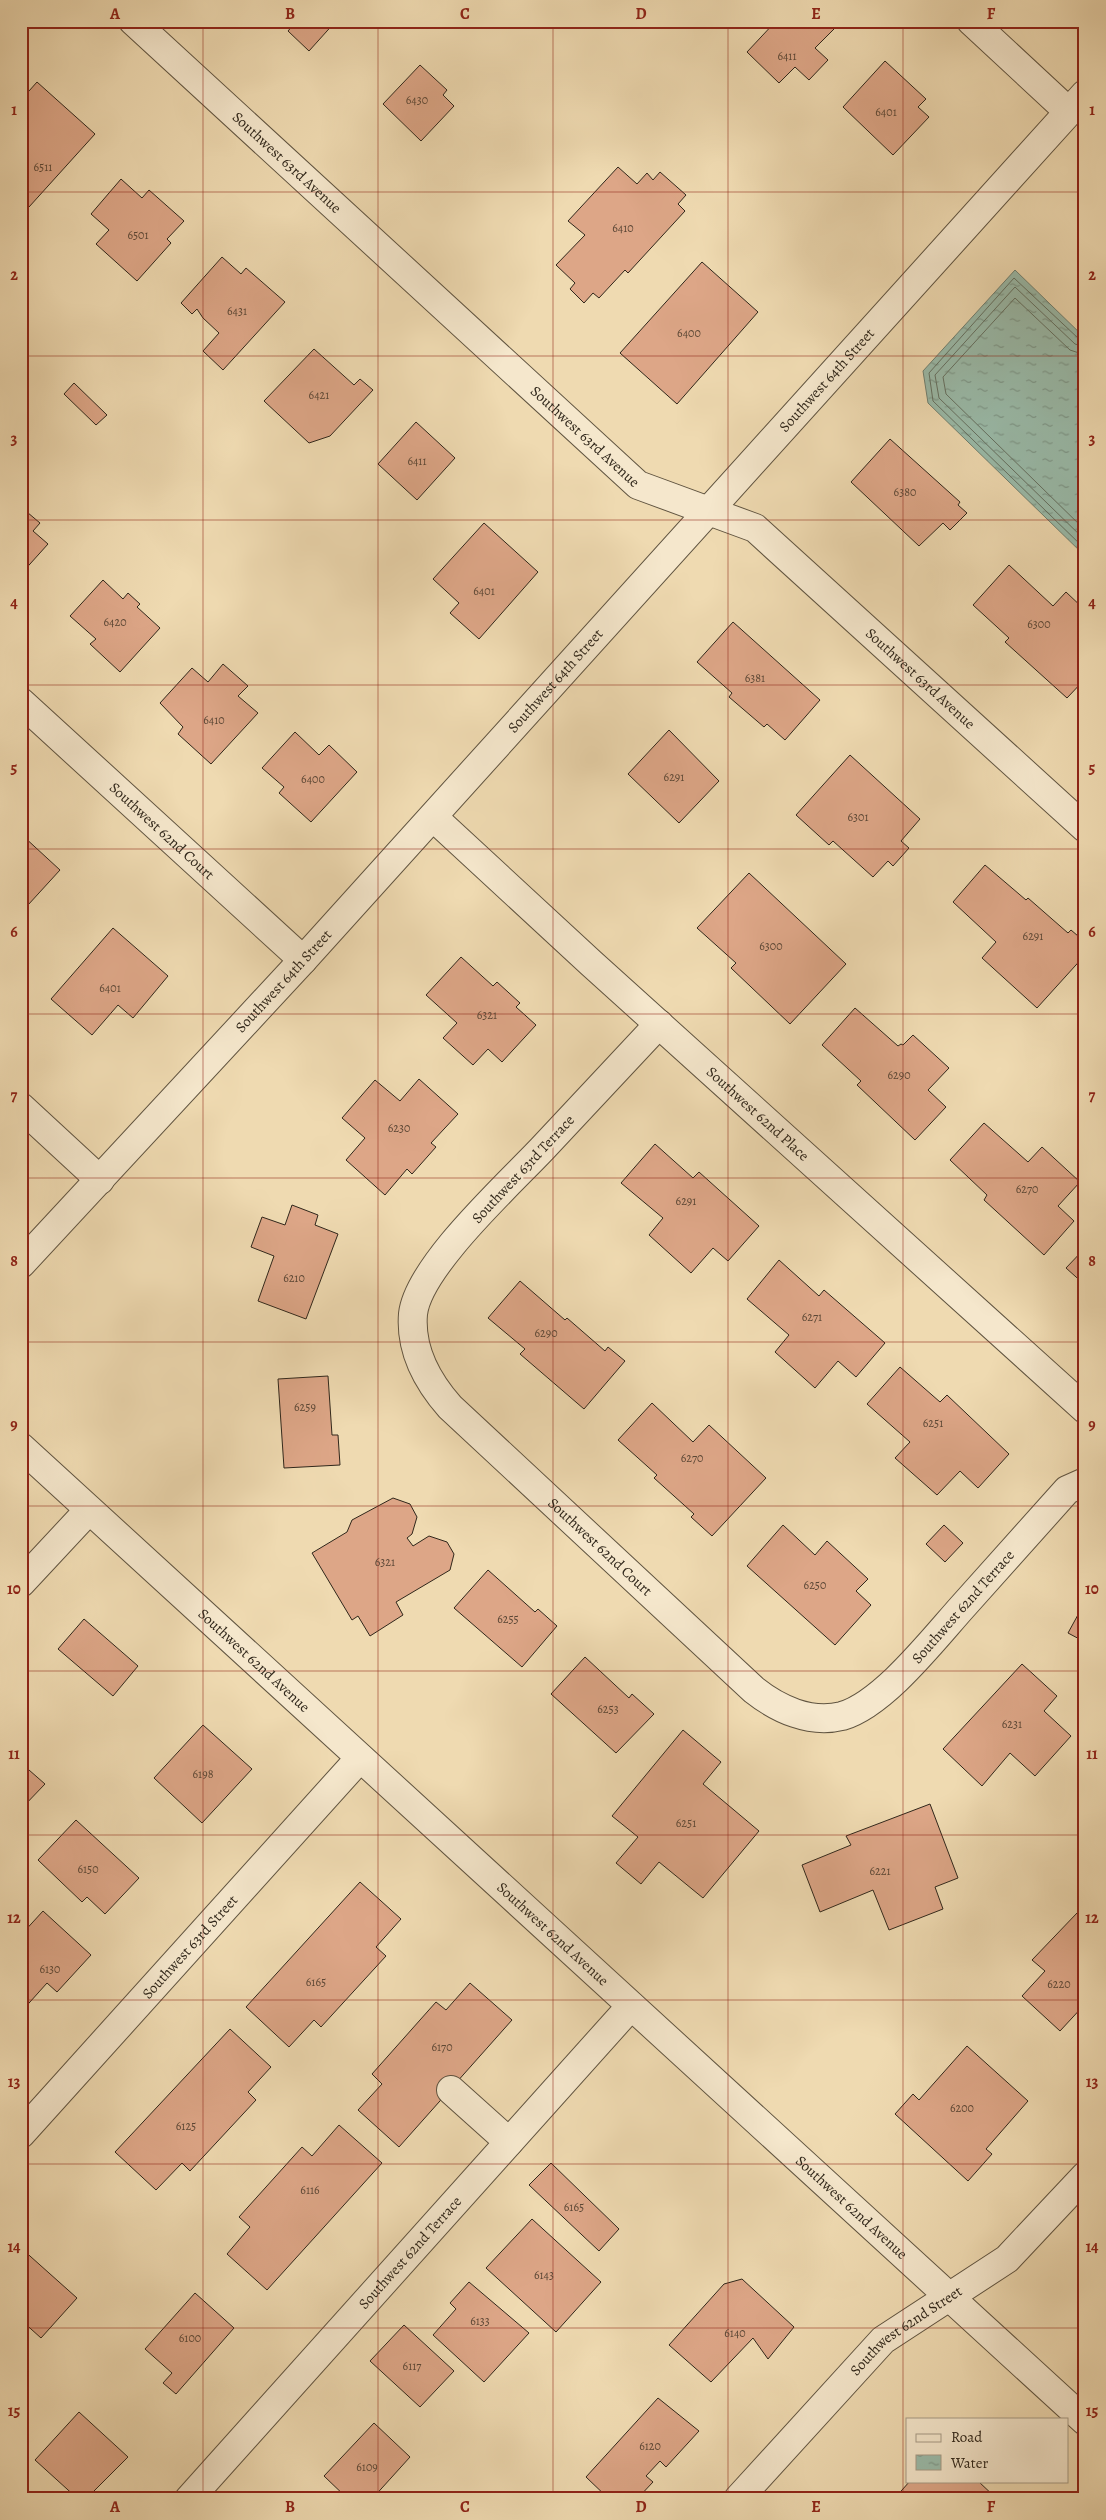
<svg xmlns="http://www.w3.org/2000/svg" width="1106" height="2520" font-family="Alegreya,serif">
<defs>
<pattern id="water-ripples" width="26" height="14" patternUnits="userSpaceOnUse" patternTransform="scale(1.25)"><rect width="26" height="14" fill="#9abbaa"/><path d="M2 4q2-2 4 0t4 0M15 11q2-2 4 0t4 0" fill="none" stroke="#7e988a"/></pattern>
</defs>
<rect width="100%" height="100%" fill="#efdab1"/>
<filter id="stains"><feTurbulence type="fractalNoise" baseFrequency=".004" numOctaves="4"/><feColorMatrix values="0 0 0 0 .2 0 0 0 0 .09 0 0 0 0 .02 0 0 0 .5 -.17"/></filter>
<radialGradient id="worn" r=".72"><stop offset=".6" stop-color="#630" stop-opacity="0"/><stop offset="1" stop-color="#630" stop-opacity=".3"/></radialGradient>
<path fill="url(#water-ripples)" stroke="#708071" d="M1015 270 1085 338V556L928 403 923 371Z"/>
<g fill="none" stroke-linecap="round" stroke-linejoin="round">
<g stroke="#657162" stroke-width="1">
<path d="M1085 341 1079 339 1014 278 929 373 933 401 1085 549"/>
<path d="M1085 347 1075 344 1015 287 935 375 939 398 1085 540"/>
<path d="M1085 355 1070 350 1015 298 943 377 946 394 1085 530"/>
</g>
</g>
<g fill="#dda687" stroke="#30271b">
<path d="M291 21H336L309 51 288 31 294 24Z"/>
<path d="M683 21H698L691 29Z"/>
<path d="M776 21H842L815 48 828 60 809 80 795 67 779 83 747 52Z"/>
<path d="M885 61 926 99 918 107 929 117 893 155 843 107Z"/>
<path d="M420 65 447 90 443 95 454 106 421 141 383 104Z"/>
<path d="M37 82 95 134 29 207 21 200V100Z"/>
<path d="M618 167 637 184 647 173 653 180 660 172 686 195 678 204 685 211 628 273 625 270 599 298 593 293 584 303 570 289 575 283 556 265 585 235 568 221Z"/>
<path d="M121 179 142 198 149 190 184 221 167 239 171 243 137 281 96 244 109 230 91 214Z"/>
<path d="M222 257 241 274 246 268 285 302 223 370 203 351 219 333 203 318 197 309 192 314 181 303Z"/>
<path d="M702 262 758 312 677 404 620 353Z"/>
<path d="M314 349 354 385 360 379 373 390 330 436 309 443 264 401Z"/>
<path d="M74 383 107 415 96 425 64 394Z"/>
<path d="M416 422 455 458 417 500 378 464Z"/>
<path d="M890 439 960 502 958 505 967 513 950 530 943 523 919 546 851 482Z"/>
<path d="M21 507 40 523 33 531 48 544 21 574Z"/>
<path d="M484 523 538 572 479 639 450 613 459 603 433 579Z"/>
<path d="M1009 565 1053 606 1066 592 1085 610V679L1067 698 1005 642 1009 638 973 605Z"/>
<path d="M103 580 123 599 128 593 140 604 137 607 160 628 120 672 90 644 96 639 70 616Z"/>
<path d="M733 622 820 700 785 740 767 724 764 727 729 697 732 693 697 662Z"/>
<path d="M223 664 248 686 238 696 258 713 211 764 178 734 183 727 160 703 192 668 208 682Z"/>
<path d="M669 730 719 781 679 823 628 774Z"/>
<path d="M295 732 319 755 329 745 357 772 311 822 279 793 284 787 262 768Z"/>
<path d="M850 755 920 819 901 841 909 848 893 866 888 861 873 877 833 841 829 845 796 815Z"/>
<path d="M22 835 60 870 28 905 21 898Z"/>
<path d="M985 865 1026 900 1028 898 1068 933 1071 930 1085 942V955L1037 1008 982 958 996 942 953 902Z"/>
<path d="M749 873 846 964 790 1024 731 968 736 963 697 928Z"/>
<path d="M113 928 168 976 133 1018 118 1005 92 1035 51 999Z"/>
<path d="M461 957 493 986 497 982 520 1003 516 1007 536 1025 502 1062 488 1049 473 1065 443 1038 457 1023 426 995Z"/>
<path d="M855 1008 898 1046 901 1044 903 1045 913 1035 949 1068 928 1090 946 1107 915 1140 857 1085 861 1081 822 1045Z"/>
<path d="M419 1079 458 1114 431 1143 436 1147 412 1174 407 1169 385 1195 346 1160 365 1138 342 1118 375 1080 400 1101Z"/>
<path d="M984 1123 1028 1162 1042 1147 1080 1182 1058 1206 1074 1221 1044 1255 984 1200 987 1195 950 1160Z"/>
<path d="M655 1144 693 1178 699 1172 759 1226 728 1261 713 1248 691 1273 649 1235 663 1218 621 1183Z"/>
<path d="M292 1205 318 1215 315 1225 338 1234 306 1319 258 1301 274 1256 251 1247 262 1217 285 1225Z"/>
<path d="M1085 1248V1285L1066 1268Z"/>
<path d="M779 1260 819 1296 824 1290 885 1343 856 1377 838 1361 815 1388 775 1352 789 1335 747 1299Z"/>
<path d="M520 1281 565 1320 567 1318 605 1351 608 1347 625 1361 584 1409 520 1354 525 1349 488 1318Z"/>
<path d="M900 1367 940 1402 947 1395 1009 1454 978 1488 960 1471 937 1495 895 1458 910 1442 867 1404Z"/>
<path d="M328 1376 332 1435H338L340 1465 284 1468 278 1379Z"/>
<path d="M652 1403 693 1442 709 1425 766 1478 712 1536 691 1517 694 1514 654 1478 657 1475 618 1440Z"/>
<path d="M393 1498 410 1504 417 1517 412 1534 407 1538 413 1546 429 1536 447 1542 454 1554 450 1570 396 1602 403 1615 370 1636 358 1616 352 1620 312 1553 347 1532 352 1520Z"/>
<path d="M783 1525 815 1555 827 1541 868 1579 856 1591 871 1605 835 1645 747 1566Z"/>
<path d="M944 1525 963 1543 945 1562 926 1544Z"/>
<path d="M488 1570 535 1612 538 1609 557 1626 522 1667 454 1608Z"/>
<path d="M1085 1602V1642L1068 1633Z"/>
<path d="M84 1619 138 1666 113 1696 58 1649Z"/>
<path d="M585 1657 629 1698 632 1694 654 1714 616 1753 551 1694Z"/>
<path d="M1022 1664 1057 1696 1044 1711 1071 1736 1035 1776 1010 1753 982 1786 943 1749Z"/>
<path d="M203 1725 252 1769 202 1823 154 1778Z"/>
<path d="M683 1730 721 1762 703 1784 759 1831 703 1898 659 1862 641 1884 616 1863 638 1837 612 1816Z"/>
<path d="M21 1763 45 1784 21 1809Z"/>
<path d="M930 1804 958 1878 935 1887 943 1909 889 1930 873 1890 820 1912 802 1865 851 1845 846 1836Z"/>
<path d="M76 1820 139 1878 105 1914 87 1897 82 1902 38 1860Z"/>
<path d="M360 1882 401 1919 376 1947 386 1956 321 2027 314 2020 289 2047 246 2007Z"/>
<path d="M43 1911 91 1955 57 1992 47 1983 21 2012V1935Z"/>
<path d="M1077 1913 1085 1920V2004L1060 2031 1022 1996 1045 1971 1032 1960Z"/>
<path d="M470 1983 512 2020 399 2147 358 2110 382 2084 372 2074 436 2002 446 2010Z"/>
<path d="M230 2029 271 2067 248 2092 256 2100 190 2171 182 2163 156 2190 115 2152Z"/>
<path d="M967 2046 1028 2101 986 2149 992 2154 968 2181 895 2114 913 2094 919 2100Z"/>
<path d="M339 2125 382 2163 267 2290 227 2254 250 2227 239 2217 302 2147 312 2156Z"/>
<path d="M551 2163 619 2229 599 2251 529 2185Z"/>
<path d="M532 2219 601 2282 556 2332 486 2268Z"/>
<path d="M21 2248 77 2298 41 2338 21 2320Z"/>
<path d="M742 2279 794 2327 768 2359 753 2338 711 2382 669 2345 724 2284Z"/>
<path d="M469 2282 529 2333 484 2382 433 2335 456 2309 450 2303Z"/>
<path d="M195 2293 234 2328 176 2394 163 2383 172 2373 145 2349Z"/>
<path d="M404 2325 454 2371 420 2407 370 2361Z"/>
<path d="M658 2398 699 2431 666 2467 660 2461 646 2476 653 2482 637 2499H609L586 2477Z"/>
<path d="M79 2412 128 2457 86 2499H78L35 2460Z"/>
<path d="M374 2423 410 2457 372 2499H348L324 2476Z"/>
<path d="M910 2481H978L996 2498 894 2499Z"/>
</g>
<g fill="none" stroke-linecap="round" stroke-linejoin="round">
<g stroke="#605440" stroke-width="30">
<g id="minor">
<path id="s1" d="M133 21 638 485 755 528 1085 828"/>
<path d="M971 21 1069 112"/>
<path id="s2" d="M21 702 303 960"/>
<path id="s3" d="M433 817 591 963 1085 1409"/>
<path id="s4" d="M659 1024C620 1066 581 1107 542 1149 508 1185 418 1267 413 1314 410 1350 428 1382 450 1407L754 1690C778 1709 810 1724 842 1716 884 1704 935 1637 965 1604 999 1566 1033 1528 1067 1490L1085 1482"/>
<path d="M21 1107 100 1180"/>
<path id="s5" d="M21 1264 303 960 1085 94"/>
<path id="s6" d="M21 1447 1085 2421"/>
<path d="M21 1583 89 1510"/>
<path d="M451 2090 509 2142"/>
<path id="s7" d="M21 2134 360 1758"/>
<path id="s8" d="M189 2499 631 2006"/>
<path id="s9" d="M738 2499 883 2340 1007 2259 1085 2176"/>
</g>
</g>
<use href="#minor" stroke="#f5e7cc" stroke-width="28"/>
</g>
<path fill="none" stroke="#8f2418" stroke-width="1" stroke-opacity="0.55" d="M203 21V2499M378 21V2499M553 21V2499M728 21V2499M903 21V2499M21 192H1085M21 356H1085M21 520H1085M21 685H1085M21 849H1085M21 1014H1085M21 1178H1085M21 1342H1085M21 1506H1085M21 1671H1085M21 1835H1085M21 2000H1085M21 2164H1085M21 2328H1085"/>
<g text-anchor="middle" stroke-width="4.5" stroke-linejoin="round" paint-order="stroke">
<g font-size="12" fill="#5b4736">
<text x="787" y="60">6411</text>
<text x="417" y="104">6430</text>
<text x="886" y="116">6401</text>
<text x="43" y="171">6511</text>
<text x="623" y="232">6410</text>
<text x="138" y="239">6501</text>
<text x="237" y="315">6431</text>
<text x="689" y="337">6400</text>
<text x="319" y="399">6421</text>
<text x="417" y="465">6411</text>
<text x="905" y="496">6380</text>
<text x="484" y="595">6401</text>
<text x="115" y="626">6420</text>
<text x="1039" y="628">6300</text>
<text x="755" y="682">6381</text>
<text x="214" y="724">6410</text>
<text x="674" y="781">6291</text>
<text x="313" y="783">6400</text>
<text x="858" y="821">6301</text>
<text x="1033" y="940">6291</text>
<text x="771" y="950">6300</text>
<text x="110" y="992">6401</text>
<text x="487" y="1019">6321</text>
<text x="899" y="1079">6290</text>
<text x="399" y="1132">6230</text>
<text x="1027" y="1193">6270</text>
<text x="686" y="1205">6291</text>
<text x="294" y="1282">6210</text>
<text x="812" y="1321">6271</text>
<text x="546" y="1337">6290</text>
<text x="305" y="1411">6259</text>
<text x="933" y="1427">6251</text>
<text x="692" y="1462">6270</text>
<text x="385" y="1566">6321</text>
<text x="815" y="1589">6250</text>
<text x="508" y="1623">6255</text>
<text x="608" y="1713">6253</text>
<text x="1012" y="1728">6231</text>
<text x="203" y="1778">6198</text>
<text x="686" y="1827">6251</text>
<text x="88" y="1873">6150</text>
<text x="880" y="1875">6221</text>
<text x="50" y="1973">6130</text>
<text x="316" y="1986">6165</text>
<text x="1059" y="1988">6220</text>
<text x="442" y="2051">6170</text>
<text x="962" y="2112">6200</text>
<text x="186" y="2130">6125</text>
<text x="310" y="2194">6116</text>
<text x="574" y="2211">6165</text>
<text x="544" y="2279">6143</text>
<text x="480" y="2325">6133</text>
<text x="735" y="2337">6140</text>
<text x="190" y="2342">6100</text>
<text x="412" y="2370">6117</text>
<text x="650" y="2450">6120</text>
<text x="367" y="2471">6109</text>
</g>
<g font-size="15" fill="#30271b" stroke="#f5e7cc">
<text dy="5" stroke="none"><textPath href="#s1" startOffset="209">Southwest 63rd Avenue</textPath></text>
<text dy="5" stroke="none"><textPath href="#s5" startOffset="1196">Southwest 64th Street</textPath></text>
<text dy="5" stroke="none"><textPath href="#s1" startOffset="614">Southwest 63rd Avenue</textPath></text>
<text dy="5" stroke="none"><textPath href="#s1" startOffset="1034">Southwest 63rd Avenue</textPath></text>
<text dy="5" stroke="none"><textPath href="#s5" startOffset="791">Southwest 64th Street</textPath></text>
<text dy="5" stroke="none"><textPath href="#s2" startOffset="191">Southwest 62nd Court</textPath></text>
<text dy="5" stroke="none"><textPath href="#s5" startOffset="386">Southwest 64th Street</textPath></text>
<text dy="5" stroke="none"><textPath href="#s3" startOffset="440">Southwest 62nd Place</textPath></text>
<text transform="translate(523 1169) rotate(-47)" y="5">Southwest 63rd Terrace</text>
<text dy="5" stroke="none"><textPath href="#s4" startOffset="691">Southwest 62nd Court</textPath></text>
<text dy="5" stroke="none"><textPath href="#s4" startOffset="1161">Southwest 62nd Terrace</textPath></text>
<text dy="5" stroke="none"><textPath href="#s6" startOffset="316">Southwest 62nd Avenue</textPath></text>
<text dy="5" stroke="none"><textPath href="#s6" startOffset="721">Southwest 62nd Avenue</textPath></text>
<text dy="5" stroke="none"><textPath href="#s7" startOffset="252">Southwest 63rd Street</textPath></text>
<text dy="5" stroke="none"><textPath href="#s6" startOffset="1126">Southwest 62nd Avenue</textPath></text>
<text dy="5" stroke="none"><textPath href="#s8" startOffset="331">Southwest 62nd Terrace</textPath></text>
<text dy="5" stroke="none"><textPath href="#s9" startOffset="239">Southwest 62nd Street</textPath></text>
</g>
</g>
<rect width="1106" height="2520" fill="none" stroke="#efdab1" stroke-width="55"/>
<rect x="906" y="2418" width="162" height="65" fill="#f5e7cc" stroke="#a69a85"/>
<rect x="916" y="2434" width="25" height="8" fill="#f5e7cc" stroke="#a69a85"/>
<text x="951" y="2442" font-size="15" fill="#30271b">Road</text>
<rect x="916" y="2455" width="25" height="15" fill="url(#water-ripples)" stroke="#a69a85"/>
<text x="951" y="2468" font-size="15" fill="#30271b">Water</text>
<rect x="28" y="28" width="1050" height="2464" fill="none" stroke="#8f2418" stroke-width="2"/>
<g font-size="16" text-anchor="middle" font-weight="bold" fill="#8f2418">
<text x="115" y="19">A</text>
<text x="290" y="19">B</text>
<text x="465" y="19">C</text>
<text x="641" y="19">D</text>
<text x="816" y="19">E</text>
<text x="991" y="19">F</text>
<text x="14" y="115">1</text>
<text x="1092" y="115">1</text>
<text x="14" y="280">2</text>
<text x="1092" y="280">2</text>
<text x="14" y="444">3</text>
<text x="1092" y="444">3</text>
<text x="14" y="608">4</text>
<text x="1092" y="608">4</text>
<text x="14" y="773">5</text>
<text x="1092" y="773">5</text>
<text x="14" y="937">6</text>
<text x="1092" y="937">6</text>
<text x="14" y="1101">7</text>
<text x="1092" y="1101">7</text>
<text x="14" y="1266">8</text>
<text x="1092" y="1266">8</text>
<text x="14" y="1430">9</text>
<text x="1092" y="1430">9</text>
<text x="14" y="1594">10</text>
<text x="1092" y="1594">10</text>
<text x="14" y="1759">11</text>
<text x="1092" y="1759">11</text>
<text x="14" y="1923">12</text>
<text x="1092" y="1923">12</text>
<text x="14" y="2087">13</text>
<text x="1092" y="2087">13</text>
<text x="14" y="2252">14</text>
<text x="1092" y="2252">14</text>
<text x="14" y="2416">15</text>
<text x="1092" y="2416">15</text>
<text x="115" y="2512">A</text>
<text x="290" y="2512">B</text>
<text x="465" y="2512">C</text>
<text x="641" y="2512">D</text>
<text x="816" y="2512">E</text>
<text x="991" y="2512">F</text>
</g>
<rect width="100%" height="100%" filter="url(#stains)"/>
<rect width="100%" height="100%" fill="url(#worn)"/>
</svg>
